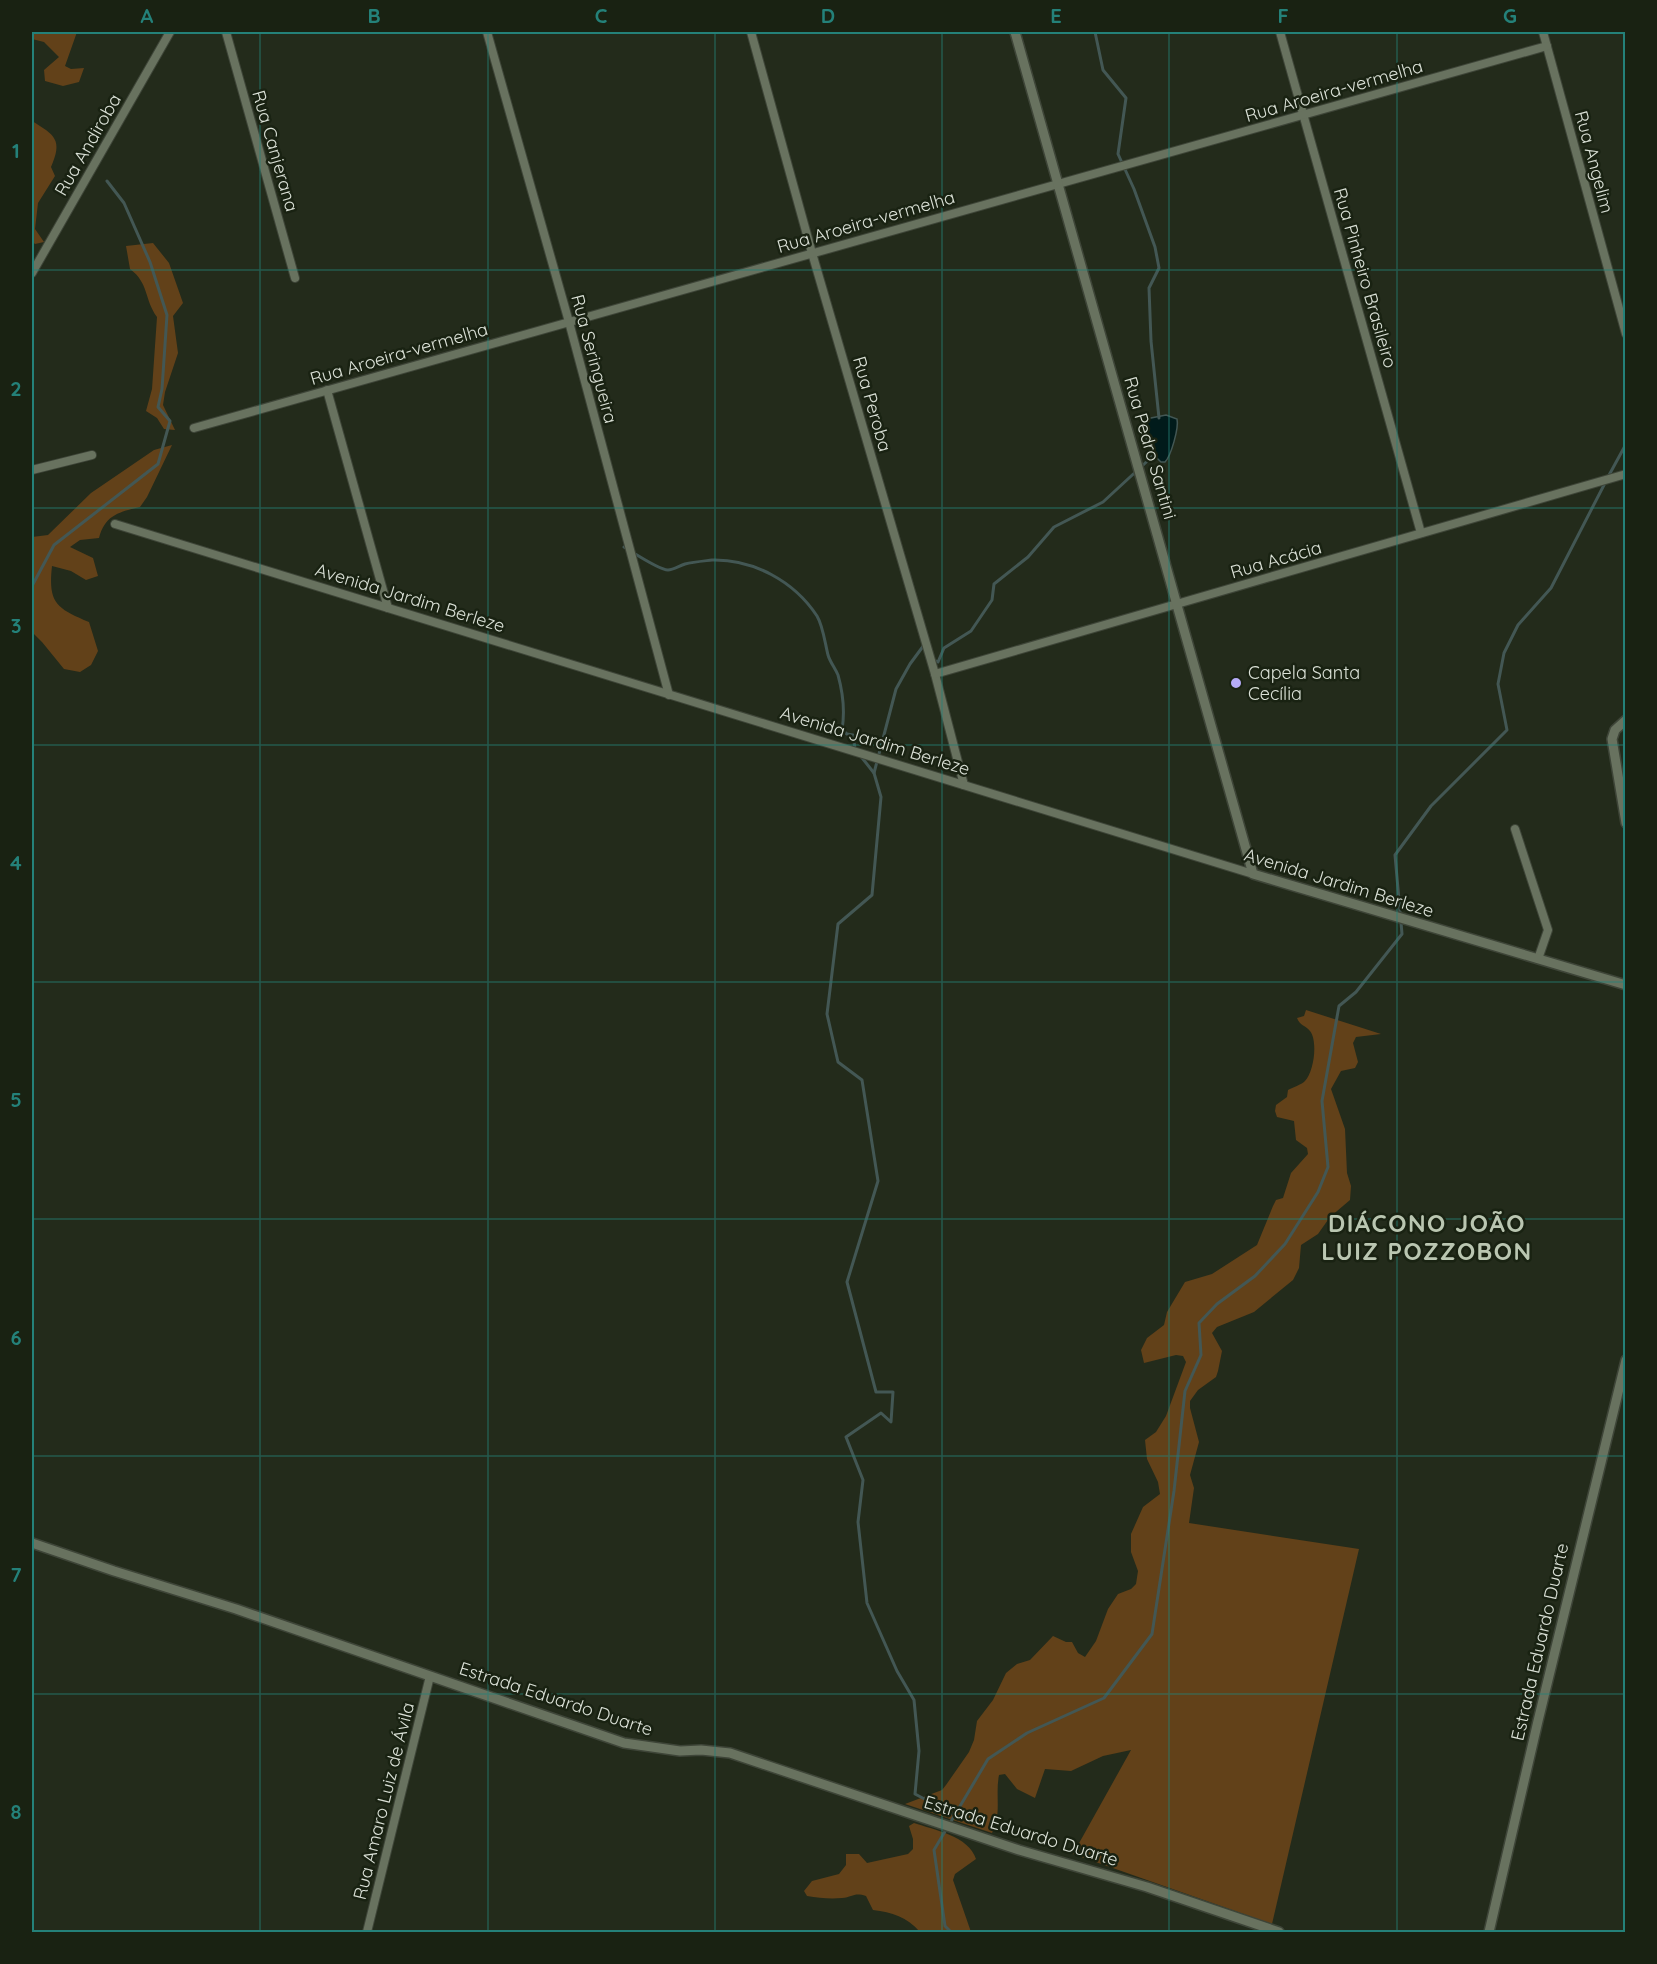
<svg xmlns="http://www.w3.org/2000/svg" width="1657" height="1964" font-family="Quicksand,sans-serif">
<rect width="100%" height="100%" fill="#232b1b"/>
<g fill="#624119">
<path d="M32 32H77L65 66 71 69 84 68 79 82 63 86 45 81 44 70 59 57 44 42 32 39Z"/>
<path d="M32 121C55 135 63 140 51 167L55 176 38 203 35 229 44 242 35 244 32 241Z"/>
<path d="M153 243 169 263 183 303 173 316 178 353 165 392 163 405 175 430 164 429 157 418 146 411 152 389 157 317C144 299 149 283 130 269L126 246Z"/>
<path d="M172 445 147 497 140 507C119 512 105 515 99 538L80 540 70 547 93 558 98 576 86 580 71 571 52 566C48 603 56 608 89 622L98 651 91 665 80 672 64 669 42 642 32 632V537L48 535 91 493 154 450Z"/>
<path d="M1306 1010 1381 1034 1356 1037 1353 1043 1358 1062 1355 1068 1341 1071 1331 1089 1345 1129 1347 1173 1351 1186 1350 1200 1330 1217 1318 1234 1301 1245 1299 1268 1293 1280 1254 1312 1217 1327 1212 1333 1222 1351 1218 1371 1216 1377 1198 1390 1190 1401V1408L1199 1442 1190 1475 1194 1488 1189 1523 1359 1549 1272 1924 1073 1854 1131 1750 1103 1756 1071 1771 1045 1769 1035 1798 1017 1789 1005 1774 999 1775C995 1795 1002 1815 992 1833L905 1804 942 1790 946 1785 969 1752 974 1740 977 1721 993 1700 1006 1673 1017 1664 1030 1660 1053 1636 1066 1642H1072L1078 1653 1085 1657 1096 1641 1108 1609 1118 1594 1131 1589 1136 1584 1138 1571 1131 1552V1534L1143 1507 1160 1494 1158 1482 1147 1459 1145 1440 1156 1432 1166 1416 1186 1362 1183 1356 1176 1355 1144 1363 1141 1350 1147 1338 1164 1325 1167 1312 1185 1282 1212 1274 1257 1245 1273 1206 1276 1200 1283 1198 1291 1173 1308 1154 1307 1148 1296 1140 1294 1121 1277 1117 1275 1111 1276 1105 1287 1097 1288 1090C1293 1087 1301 1085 1305 1081 1314 1072 1318 1041 1310 1031 1305 1025 1300 1026 1297 1018L1304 1016Z"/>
<path d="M914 1823C934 1830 969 1836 976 1859L955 1874 953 1880 971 1932H920C907 1917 892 1912 873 1910L866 1896C854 1892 853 1897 842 1898 830 1899 819 1898 807 1896L804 1891 812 1881 839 1874 846 1865V1854H859L867 1863 908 1854 913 1849V1839L909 1826Z"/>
</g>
<path fill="#011b1b" stroke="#435754" stroke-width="1.5" d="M1166 415 1177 419C1179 428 1171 456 1165 462H1161C1147 450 1144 437 1146 419Z"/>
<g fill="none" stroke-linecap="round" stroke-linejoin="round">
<g stroke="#435754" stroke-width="3">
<path d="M1095 32 1103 70 1126 98 1118 154 1134 189 1155 247 1159 268 1149 288 1151 341 1159 418"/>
<path d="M1608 477 1626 444"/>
<path d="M624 547C634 553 659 570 668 570 673 570 679 566 685 564 693 562 704 561 712 560 753 559 794 581 817 616 823 626 825 643 828 655 830 662 835 668 838 675 843 693 845 712 842 730L847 734 853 735 855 749"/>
<path d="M32 586 54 545 158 464 170 421 158 407 162 389 167 315 150 262 124 203 107 181"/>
<path d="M932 659 938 662 944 648 971 631 992 600 994 584 1028 557 1054 527 1103 502 1155 454"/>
<path d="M859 754 874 773 881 797 872 895 838 924 827 1014 838 1062 862 1080 878 1181 847 1282 876 1392H893L891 1422 881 1413 846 1437 863 1480 858 1522 867 1603 897 1671 914 1700 919 1751 915 1794 955 1815"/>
<path d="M874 773 896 689 910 664 924 645"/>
<path d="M951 1932 945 1926 934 1850 988 1759 1027 1733 1104 1698 1152 1634 1174 1491 1185 1391 1201 1355 1199 1323 1217 1304 1255 1276 1285 1244 1318 1192 1328 1167 1322 1101 1339 1006 1356 992 1402 934 1395 855 1431 806 1507 730 1498 684 1504 653 1518 625 1551 588 1605 483"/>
</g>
<g stroke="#3e4538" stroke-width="10">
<g id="minor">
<path d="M226 32 295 278"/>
<path d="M487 32 569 322 669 695"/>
<path d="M751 32 812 253 935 674 964 785"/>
<path d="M1280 32 1421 533"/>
<path d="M1543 32 1626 334"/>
<path d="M32 273 170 32"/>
<path d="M327 390 388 608"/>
<path d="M194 428 1547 46"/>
<path d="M32 470 92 455"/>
<path d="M115 524 1253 874"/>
<path d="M935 674 1626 474"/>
<path d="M1515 829 1548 930 1538 959"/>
<path d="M367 1932 430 1676"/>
</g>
</g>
<g stroke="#3e4538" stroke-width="12">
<g id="tertiary">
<path d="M1015 32 1253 874 1626 985"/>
<path d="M1626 720 1615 730 1612 739 1626 823"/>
<path d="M32 1543 114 1571 236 1609 624 1743 680 1751 701 1750 730 1753 1019 1850 1147 1887 1279 1932"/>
<path d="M1489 1932 1538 1721 1626 1360"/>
</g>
</g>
<use href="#minor" stroke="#68725f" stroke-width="8"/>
<use href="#tertiary" stroke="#68725f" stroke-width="9"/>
</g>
<path fill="none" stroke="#248179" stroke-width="1.5" stroke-opacity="0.55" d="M260 32V1932M488 32V1932M715 32V1932M942 32V1932M1169 32V1932M1397 32V1932M32 270H1626M32 508H1626M32 745H1626M32 982H1626M32 1219H1626M32 1456H1626M32 1694H1626"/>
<circle fill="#b6acf8" stroke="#192212" stroke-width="2" cx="1236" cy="683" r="6"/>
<g text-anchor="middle" stroke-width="5" stroke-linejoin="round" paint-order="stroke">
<g font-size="18" fill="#dce2d8" stroke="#192212">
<text transform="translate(1334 91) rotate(-16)" y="6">Rua Aroeira-vermelha</text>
<text transform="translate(88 145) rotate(-60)" y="6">Rua Andiroba</text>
<text transform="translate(275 151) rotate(74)" y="6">Rua Canjerana</text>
<text transform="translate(1594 162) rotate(75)" y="6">Rua Angelim</text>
<text transform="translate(866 222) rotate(-16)" y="6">Rua Aroeira-vermelha</text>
<text transform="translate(1365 278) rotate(74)" y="6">Rua Pinheiro Brasileiro</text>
<text transform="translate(399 354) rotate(-16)" y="6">Rua Aroeira-vermelha</text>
<text transform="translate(594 359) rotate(75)" y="6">Rua Seringueira</text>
<text transform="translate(872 404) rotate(74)" y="6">Rua Peroba</text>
<text transform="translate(1150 448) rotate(74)" y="6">Rua Pedro Santini</text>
<text transform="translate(1276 560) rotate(-16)" y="6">Rua Acácia</text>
<text transform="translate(410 598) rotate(17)" y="6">Avenida Jardim Berleze</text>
<text transform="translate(875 741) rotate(17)" y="6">Avenida Jardim Berleze</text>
<text transform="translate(1339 883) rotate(17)" y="6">Avenida Jardim Berleze</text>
<text transform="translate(1540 1642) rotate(-77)" y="6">Estrada Eduardo Duarte</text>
<text transform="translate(556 1699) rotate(18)" y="6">Estrada Eduardo Duarte</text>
<text transform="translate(384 1801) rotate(-76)" y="6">Rua Amaro Luiz de Ávila</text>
<text transform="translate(1021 1831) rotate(17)" y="6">Estrada Eduardo Duarte</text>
</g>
<g font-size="18" fill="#dce2d8" stroke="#192212" text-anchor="start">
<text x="1248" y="679">Capela Santa<tspan x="1248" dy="21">Cecília</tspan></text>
</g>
<g font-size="24" font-weight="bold" letter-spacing="1.5" fill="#bac6b1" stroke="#192212">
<text x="1427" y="1232">DIÁCONO JOÃO<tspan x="1427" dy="28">LUIZ POZZOBON</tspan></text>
</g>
</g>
<rect width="1657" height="1964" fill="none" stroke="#192212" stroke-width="66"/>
<rect x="33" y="33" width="1591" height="1898" fill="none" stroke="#248179" stroke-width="2"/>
<g font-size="20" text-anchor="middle" font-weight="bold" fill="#248179">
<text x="147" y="23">A</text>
<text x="374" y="23">B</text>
<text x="601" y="23">C</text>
<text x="828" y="23">D</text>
<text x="1056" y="23">E</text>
<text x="1283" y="23">F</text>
<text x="1510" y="23">G</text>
<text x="16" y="158">1</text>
<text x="16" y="396">2</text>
<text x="16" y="633">3</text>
<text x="16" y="870">4</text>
<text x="16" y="1107">5</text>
<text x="16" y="1345">6</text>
<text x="16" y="1582">7</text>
<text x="16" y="1819">8</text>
</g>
</svg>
